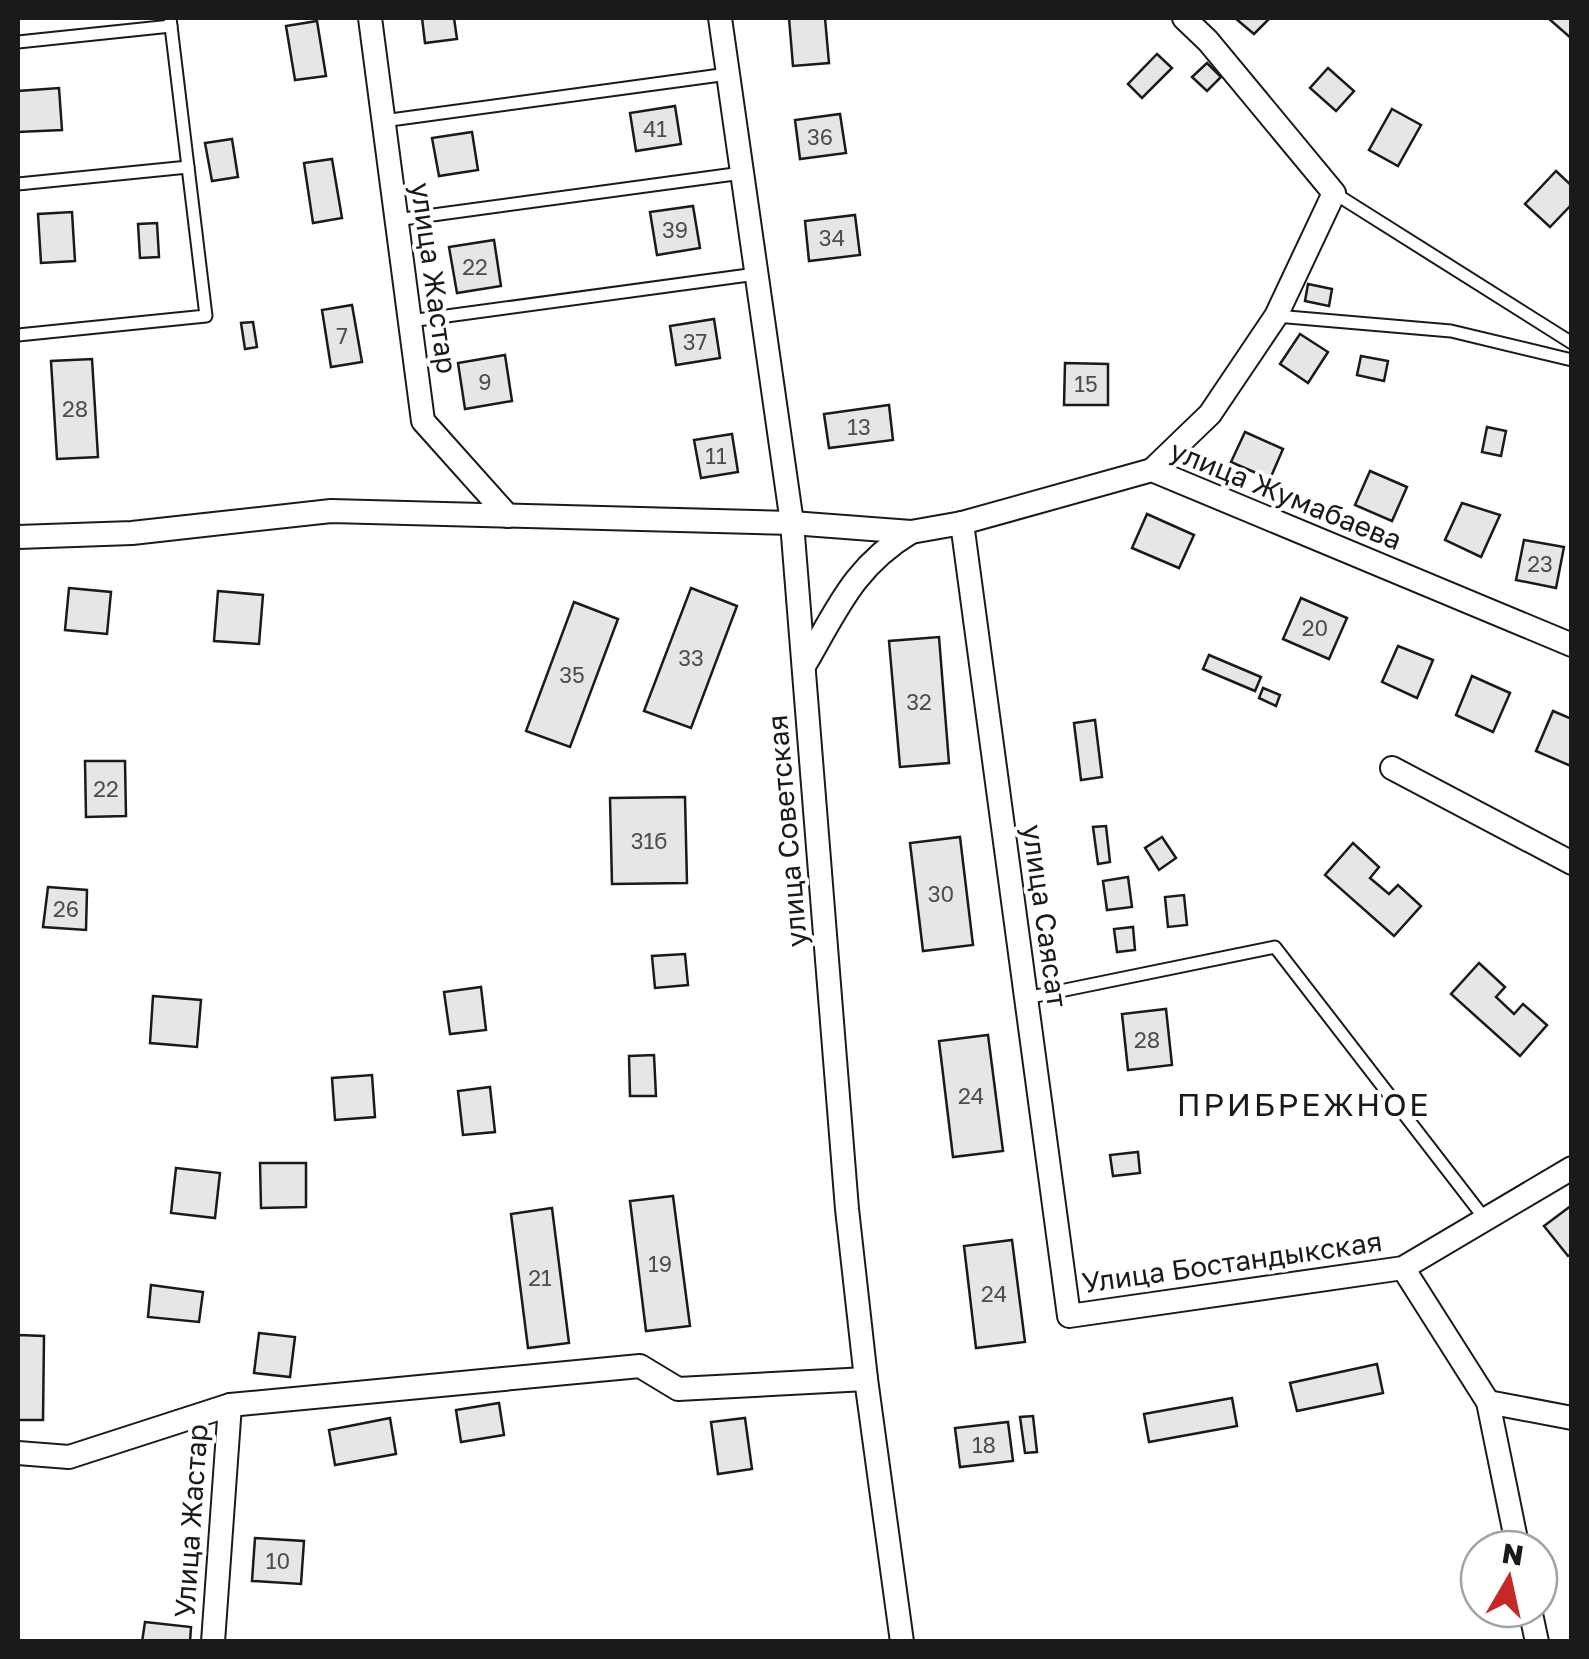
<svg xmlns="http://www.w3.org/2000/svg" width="1589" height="1659" font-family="'Golos Text',sans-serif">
<rect width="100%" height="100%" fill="#fff"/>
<g fill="#e6e6e6" stroke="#1a1a1a" stroke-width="2.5">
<path d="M422 18H454L457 39 425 43Z"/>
<path d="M789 18H825L829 63 793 66Z"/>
<path d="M1235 18H1270L1254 34Z"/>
<path d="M1548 18H1572V39Z"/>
<path d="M317 21 326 76 295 80 286 26Z"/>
<path d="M1157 54 1172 68 1142 98 1128 84Z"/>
<path d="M1207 63 1221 77 1207 91 1192 77Z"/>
<path d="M1328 68 1354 91 1336 111 1310 88Z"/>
<path d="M59 88 62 130 18 132V91Z"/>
<path d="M675 106 681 144 636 151 630 113Z"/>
<path d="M1392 109 1421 125 1398 166 1369 150Z"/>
<path d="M840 114 846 153 800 159 795 120Z"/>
<path d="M472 132 478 170 439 176 432 138Z"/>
<path d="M232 139 238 177 212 181 205 143Z"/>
<path d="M332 159 342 218 313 223 304 163Z"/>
<path d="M1556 171 1572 186V204L1550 227 1525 204Z"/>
<path d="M693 206 700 248 657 255 650 212Z"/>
<path d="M72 212 75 261 41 263 38 214Z"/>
<path d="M855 215 860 255 809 261 805 221Z"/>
<path d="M157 223 159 257 140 258 138 224Z"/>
<path d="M494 240 501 286 457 293 449 247Z"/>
<path d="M1308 284 1332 289 1329 306 1305 301Z"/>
<path d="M352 305 362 362 331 367 322 310Z"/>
<path d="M714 319 720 358 676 365 670 326Z"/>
<path d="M253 322 257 347 245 349 241 323Z"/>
<path d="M1300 334 1328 352 1308 383 1280 364Z"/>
<path d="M505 355 512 401 465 409 458 363Z"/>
<path d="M1361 356 1388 361 1384 381 1357 375Z"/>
<path d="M92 359 98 457 57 459 51 361Z"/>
<path d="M1065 363 1108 364V405H1064Z"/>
<path d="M889 405 893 440 829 448 824 414Z"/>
<path d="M1487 427 1506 431 1501 456 1482 452Z"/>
<path d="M1245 432 1283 449 1270 479 1231 462Z"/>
<path d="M732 434 738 472 701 478 694 440Z"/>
<path d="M1370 471 1407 487 1392 521 1355 505Z"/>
<path d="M1462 503 1500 515 1481 557 1445 540Z"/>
<path d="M1147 514 1194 535 1179 568 1132 548Z"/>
<path d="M1524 540 1564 547 1556 588 1516 580Z"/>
<path d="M69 588 111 592 107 634 65 630Z"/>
<path d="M691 588 737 606 691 728 644 711Z"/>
<path d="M218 591 263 595 259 644 214 641Z"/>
<path d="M1301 598 1347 618 1329 659 1283 639Z"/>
<path d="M574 602 618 619 570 747 526 731Z"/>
<path d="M939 637 949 763 900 767 889 641Z"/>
<path d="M1398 646 1433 660 1417 698 1382 682Z"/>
<path d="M1209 655 1261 677 1255 691 1203 669Z"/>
<path d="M1472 676 1510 693 1493 732 1456 715Z"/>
<path d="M1263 688 1280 695 1276 706 1259 698Z"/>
<path d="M1553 711 1572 719 1571 766 1536 751Z"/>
<path d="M1095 720 1102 777 1081 780 1074 723Z"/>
<path d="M85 761H125L126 816 86 817Z"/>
<path d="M685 797 687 883 612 884 610 798Z"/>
<path d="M1106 826 1110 862 1098 864 1093 827Z"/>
<path d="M960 837 973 945 923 951 910 843Z"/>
<path d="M1162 837 1176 858 1159 870 1145 848Z"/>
<path d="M1353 843 1379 867 1370 878 1389 894 1398 885 1421 906 1394 936 1325 875Z"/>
<path d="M1128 877 1132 907 1107 910 1103 881Z"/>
<path d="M48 887 87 890 86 930 43 927Z"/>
<path d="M1184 895 1187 925 1168 927 1165 897Z"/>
<path d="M1133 927 1135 950 1117 952 1114 929Z"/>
<path d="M685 954 688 985 655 988 652 956Z"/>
<path d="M1479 963 1505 987 1496 997 1514 1014 1523 1004 1547 1025 1520 1056 1451 994Z"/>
<path d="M481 987 486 1030 450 1034 444 992Z"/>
<path d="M153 996 201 1000 197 1047 150 1043Z"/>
<path d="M1166 1009 1172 1065 1128 1070 1122 1014Z"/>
<path d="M988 1035 1003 1151 953 1157 939 1041Z"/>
<path d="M654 1055 656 1096H630L629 1056Z"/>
<path d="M372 1075 375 1117 335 1120 332 1078Z"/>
<path d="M490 1087 495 1132 463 1135 458 1091Z"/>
<path d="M1138 1152 1140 1173 1113 1176 1110 1155Z"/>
<path d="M260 1163H306V1207L261 1208Z"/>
<path d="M176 1168 220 1173 215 1218 171 1213Z"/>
<path d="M673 1196 690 1326 646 1331 630 1201Z"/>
<path d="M1572 1205V1254L1568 1256 1544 1226Z"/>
<path d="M552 1208 569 1343 528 1348 511 1214Z"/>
<path d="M1012 1240 1025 1342 976 1348 964 1246Z"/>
<path d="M151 1285 203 1292 199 1322 148 1317Z"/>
<path d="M259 1333 295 1337 290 1377 254 1373Z"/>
<path d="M18 1335 44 1336 43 1420H18Z"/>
<path d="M1377 1364 1383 1393 1297 1411 1290 1383Z"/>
<path d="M1232 1398 1237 1426 1149 1442 1144 1414Z"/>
<path d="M499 1403 504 1435 461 1442 456 1410Z"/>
<path d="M1033 1416 1037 1452 1025 1453 1020 1417Z"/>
<path d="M390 1418 396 1454 335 1465 329 1430Z"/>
<path d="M745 1418 752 1469 718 1474 711 1422Z"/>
<path d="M1008 1422 1013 1461 960 1467 955 1428Z"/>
<path d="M255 1538 304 1541 301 1584 252 1581Z"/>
<path d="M145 1622 191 1627 190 1642H142Z"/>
</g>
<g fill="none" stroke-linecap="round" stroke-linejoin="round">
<g stroke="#1a1a1a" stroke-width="15">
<g id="lane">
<path d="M18 42 171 26"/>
<path d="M383 121 728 74"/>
<path d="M18 184 188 167"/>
<path d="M1334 193 1572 343"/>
<path d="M396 220 742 173"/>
<path d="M1276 316 1451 331 1572 360"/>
<path d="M410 321 756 274"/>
<path d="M18 335 206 316 170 18"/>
<path d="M1026 998 1275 947 1485 1219"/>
</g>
</g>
<g stroke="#1a1a1a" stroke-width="26">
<g id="street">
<path d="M370 18 423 421 508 516"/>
<path d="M720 18 792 523 847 1209 866 1379 902 1642"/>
<path d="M1152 470 1210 414 1276 316 1334 193 1208 41 1184 18"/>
<path d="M962 523 1069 1316 1403 1268 1572 1168"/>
<path d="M18 537 132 533 331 511 792 523 911 532 962 523 1152 470 1572 645"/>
<path d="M804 666C837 610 853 567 911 532"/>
<path d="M1392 768 1572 863"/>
<path d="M1403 1268 1488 1402 1518 1549"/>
<path d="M1488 1402 1572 1418"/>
<path d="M18 1453 69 1457 230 1405 640 1366 678 1389 866 1379"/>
<path d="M1530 1609 1537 1642"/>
<path d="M213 1642 230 1405"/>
</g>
</g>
<use href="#lane" stroke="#fff" stroke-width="11"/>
<use href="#street" stroke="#fff" stroke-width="22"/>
</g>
<g text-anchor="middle" stroke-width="8" stroke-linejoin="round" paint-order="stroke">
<g font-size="22" fill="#4d4d4d">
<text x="655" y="137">41</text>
<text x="820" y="145">36</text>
<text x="675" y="238">39</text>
<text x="832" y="246">34</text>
<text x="475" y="275">22</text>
<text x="342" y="344">7</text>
<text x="695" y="350">37</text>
<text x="485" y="390">9</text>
<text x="1086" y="392">15</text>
<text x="75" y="417">28</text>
<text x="859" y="435">13</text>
<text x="716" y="464">11</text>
<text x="1540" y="572">23</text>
<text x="1315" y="636">20</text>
<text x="691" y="666">33</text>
<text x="572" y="683">35</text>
<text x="919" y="710">32</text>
<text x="106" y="797">22</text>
<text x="649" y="849">31б</text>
<text x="941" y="902">30</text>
<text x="66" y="917">26</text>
<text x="1147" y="1048">28</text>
<text x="971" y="1104">24</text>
<text x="660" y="1272">19</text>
<text x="540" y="1286">21</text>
<text x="994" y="1302">24</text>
<text x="984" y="1453">18</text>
<text x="278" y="1569">10</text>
</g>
<g font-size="28" fill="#1a1a1a" stroke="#fff">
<text transform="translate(434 278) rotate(82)" y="10">улица Жастар</text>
<text transform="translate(1286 495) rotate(22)" y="10">улица Жумабаева</text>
<text transform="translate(787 831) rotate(-95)" y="10">улица Советская</text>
<text transform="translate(1045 916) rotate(82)" y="10">улица Саясат</text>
<text transform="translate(1232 1262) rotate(-8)" y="10">Улица Бостандыкская</text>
<text transform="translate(191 1521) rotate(-86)" y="10">Улица Жастар</text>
</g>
<g font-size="32" letter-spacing="2.5" fill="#1a1a1a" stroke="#fff">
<text x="1304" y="1116">ПРИБРЕЖНОЕ</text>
</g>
</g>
<rect width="1589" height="1659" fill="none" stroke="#1a1a1a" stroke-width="40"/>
<g transform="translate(1509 1579) rotate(9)"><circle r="48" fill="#ffffff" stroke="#a3a3a3" stroke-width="2.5"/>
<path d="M0-8L18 38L0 25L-18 38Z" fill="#c62828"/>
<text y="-15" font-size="28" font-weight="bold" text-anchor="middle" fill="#1a1a1a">N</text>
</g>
</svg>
